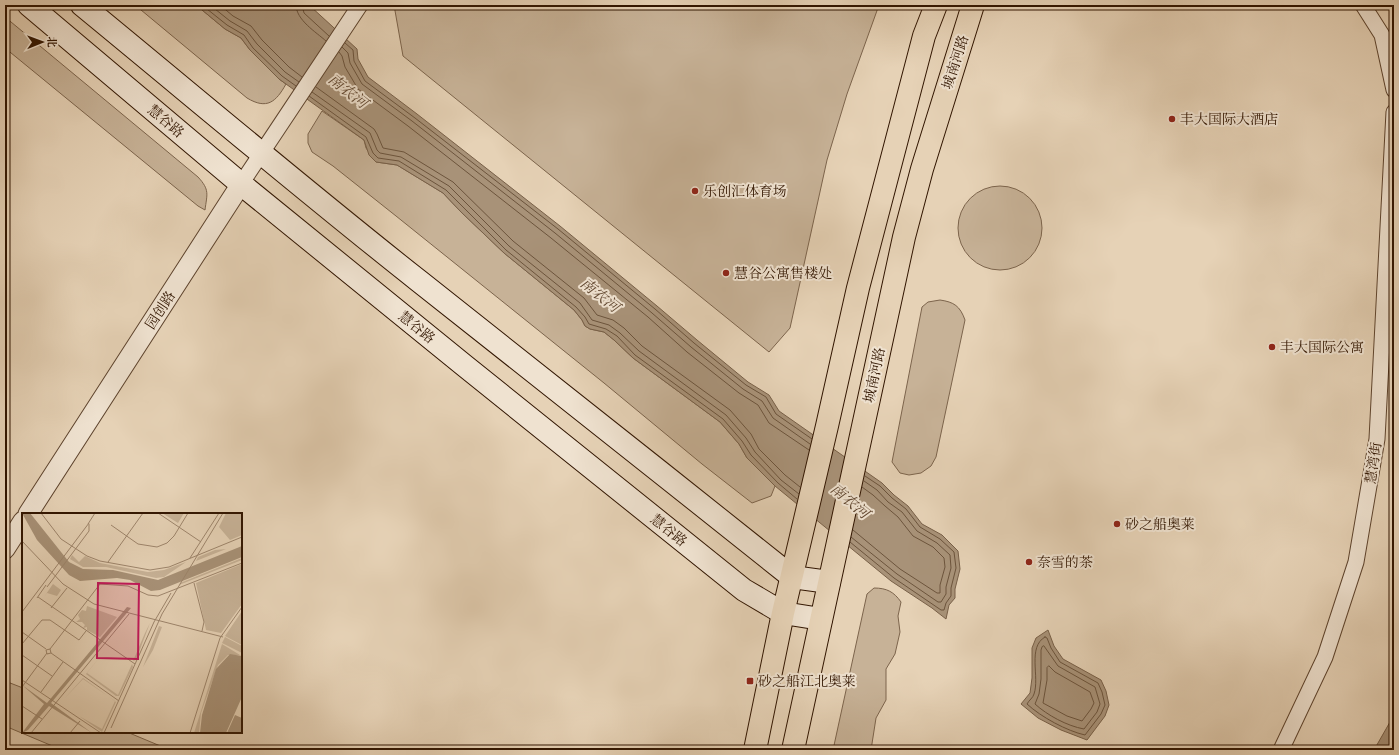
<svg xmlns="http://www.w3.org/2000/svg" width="1399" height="755" font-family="'Libre Caslon Text','Noto Serif SC',serif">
<rect width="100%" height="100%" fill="#e6d2b6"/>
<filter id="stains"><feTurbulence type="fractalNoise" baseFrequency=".005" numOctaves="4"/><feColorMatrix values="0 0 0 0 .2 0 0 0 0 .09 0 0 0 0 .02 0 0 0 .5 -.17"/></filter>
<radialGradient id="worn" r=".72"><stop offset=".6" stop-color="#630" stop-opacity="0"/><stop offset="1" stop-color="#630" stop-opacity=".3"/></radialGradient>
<g fill="#c7b297" stroke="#7c644c">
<path d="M135 5H196L225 29 241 38 250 50 279 79 286 84C276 102 267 110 247 98Z"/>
<path d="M394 5H879L847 94 827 160 790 328 769 352 403 56Z"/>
<path d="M5 17 198 177C210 190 207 194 205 210L198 206 5 48Z"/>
<path d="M322 111 364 140 366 148 376 162 397 165 443 193 461 212 504 253 574 310 582 320 585 326 590 329 604 332 614 340 633 358 720 422 739 444 747 458 775 486 771 496 752 503 702 464 604 383 396 216 333 166 312 152 308 143V134Z"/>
<circle cx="1000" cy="228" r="42"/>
<path d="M940 300C954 302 960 306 965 320L936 457 931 466 921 473 909 475 900 473 892 462 922 307 928 302Z"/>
<path d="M874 588C887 588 894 592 901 602L898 616 900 632 895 654 886 669V700L876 718 871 750H833L867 594Z"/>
<path d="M5 681 23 688V732H127L170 750H62L5 726Z"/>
</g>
<g fill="#a89278" stroke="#786048">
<path d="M196 5H309L357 49 358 59 368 77 417 114 560 226 657 306 697 340 748 382 769 395 779 411 882 483 894 495 908 506 922 524 942 535 958 551 960 569 955 589V598L949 605 946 619 932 608 891 581 775 486 747 458 739 444 720 422 633 358 614 340 604 332 590 329 585 326 582 320 574 310 504 253 461 212 443 193 397 165 376 162 369 155 364 140 279 79 250 50 241 38 225 29Z"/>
<path d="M1048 630 1054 646 1063 659 1101 680 1106 691 1109 705 1105 716 1087 740 1061 730 1038 718 1021 704 1030 693 1032 678V648L1036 638Z"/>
<path d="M1394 715V750H1374Z"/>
</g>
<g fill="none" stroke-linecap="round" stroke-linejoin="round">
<g stroke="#6c543c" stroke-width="1">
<path d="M202 5 227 25 244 35 253 48 282 76 296 86"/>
<path d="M210 5 230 21 247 31 257 44 285 72 299 82"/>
<path d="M220 5 233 16 251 26 262 40 289 67 302 77"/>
<path d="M296 5C296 20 316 32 326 41"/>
<path d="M302 5 304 13 329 36"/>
<path d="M345 43 353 50 354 61 365 81 415 118 558 229 655 309 694 343 746 385 766 397 776 414 812 439"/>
<path d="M342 47 348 53 350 63 362 84 412 121 555 233 652 313 691 347 743 389 762 401 773 418 810 444"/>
<path d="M339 52 342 56 345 67 358 89 408 126 551 238 648 317 687 352 739 393 758 405 769 423 809 450"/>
<path d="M316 87 374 129 377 134 383 148 404 152 453 182 513 241 584 298 597 315 613 320 624 328 642 346 730 410 751 434 759 449 785 475 800 487"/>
<path d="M312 92 370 133 377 150 380 153 401 157 449 186 509 246 580 303 592 320 609 325 620 333 639 351 726 415 746 438 755 452 781 480 799 494"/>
<path d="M309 96 366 137 373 153 378 158 399 161 446 190 506 250 576 307 585 317 589 324 606 329 617 336 635 355 723 419 742 441 751 455 778 483 797 499"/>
<path d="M853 530 900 569 937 593H940V585L945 567 944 558 933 547 913 536 898 517 885 506 873 495 862 487"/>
<path d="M851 537 897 574 938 602H941L946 594V587L951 568 950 555 937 543 917 531 902 512 888 502 877 490 864 481"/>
<path d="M850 542 894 578 941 610H944L946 603 951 596V588L956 568 954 552 940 539 920 527 906 509 892 498 880 486 865 476"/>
<path d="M1045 637 1047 638 1051 648 1060 662 1098 683 1102 692 1105 705 1101 714 1085 735C1067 731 1041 717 1027 704 1029 700 1033 698 1034 694 1040 677 1027 647 1045 637Z"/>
<path d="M1044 646 1058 666 1095 687 1100 704 1097 712 1084 729C1067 726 1047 715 1035 704L1039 694 1041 679V650L1042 647Z"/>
<path d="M1049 666 1055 672 1090 692 1094 703 1091 709 1082 721 1067 716 1043 703 1047 680V668Z"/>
</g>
<g stroke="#5e442e" stroke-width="17">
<g id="minor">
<path d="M1363 5 1382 35 1394 90"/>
<path d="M241 184 360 5"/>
<path d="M1281 750 1325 657 1356 562 1377 439 1394 112"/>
</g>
</g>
<g stroke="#5e442e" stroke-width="21">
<g id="tertiary">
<path d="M28 514 241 184"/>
<path d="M5 549 23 521"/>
</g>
</g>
<g stroke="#311500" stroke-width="24">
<g id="secondary">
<path d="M29 5 241 184 465 366 744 590 783 613 821 619"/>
<path d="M82 5C194 97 305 191 419 281 543 379 668 478 792 577L829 582"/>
</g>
</g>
<g stroke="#311500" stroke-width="24">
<g id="primary">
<path d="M755 750 783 613 827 426 858 288 924 36 936 5"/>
<path d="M793 750 904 237 922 169 973 5"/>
</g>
</g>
<use href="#minor" stroke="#efe2d0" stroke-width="15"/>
<use href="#tertiary" stroke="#efe2d0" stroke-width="19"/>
<use href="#secondary" stroke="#efe2d0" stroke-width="22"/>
<use href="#primary" stroke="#e6d2b6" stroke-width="22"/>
</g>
<g fill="#8f2418" stroke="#efe2d0" stroke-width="1.5">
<circle cx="1172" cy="119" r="4"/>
<circle cx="695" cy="191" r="4"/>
<circle cx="726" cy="273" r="4"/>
<circle cx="1272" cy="347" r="4"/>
<circle cx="1117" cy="524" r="4"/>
<circle cx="1029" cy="562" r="4"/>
<rect x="746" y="677" width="8" height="8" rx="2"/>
</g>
<g text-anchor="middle" stroke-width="4" stroke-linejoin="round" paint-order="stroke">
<g font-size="14" fill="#311500" stroke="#efe2d0">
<text transform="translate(955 62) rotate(-72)" y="5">城南河路</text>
<text transform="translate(166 121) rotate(40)" y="5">慧谷路</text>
<text transform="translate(160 310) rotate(-57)" y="5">园创路</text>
<text transform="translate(417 327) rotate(39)" y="5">慧谷路</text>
<text transform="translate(874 375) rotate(-78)" y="5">城南河路</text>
<text transform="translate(1373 463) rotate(-81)" y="5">慧湾街</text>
<text transform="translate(669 530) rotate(39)" y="5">慧谷路</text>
</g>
<g font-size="14" fill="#311500" stroke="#efe2d0" text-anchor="start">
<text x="1180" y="124">丰大国际大酒店</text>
<text x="703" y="196">乐创汇体育场</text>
<text x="734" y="278">慧谷公寓售楼处</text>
<text x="1280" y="352">丰大国际公寓</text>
<text x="1125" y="529">砂之船奥莱</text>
<text x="1037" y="567">奈雪的茶</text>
<text x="758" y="686">砂之船江北奥莱</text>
</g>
<g font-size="15" font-style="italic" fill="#614730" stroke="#efe2d0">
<text transform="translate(348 91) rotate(39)" y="5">南农河</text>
<text transform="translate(600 295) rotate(39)" y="5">南农河</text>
<text transform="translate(850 501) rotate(40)" y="5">南农河</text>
</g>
</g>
<g transform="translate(22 513)">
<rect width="220" height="220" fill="#e6d2b6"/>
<path d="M140 0H162L156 10ZM204 0H220V22L208 27 197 14ZM204 36 174 48 176 44 193 37ZM50 42 57 49 63 43 78 50 126 59 142 57 164 49 142 64 134 65 84 54H61L48 46ZM220 45V47L157 72 158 70ZM220 51V91L199 120 184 117 174 70ZM31 71 39 77 35 83 25 80 22 84ZM65 93 95 104 78 124 65 117V114L61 115 63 112 60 109H54L58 106 56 102 60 97 64 98ZM220 98V132L203 123ZM128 110 114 147 111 148 123 120ZM137 113 140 114 131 137 121 154ZM203 124 220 133V140L200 130ZM200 131 218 142H206L196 152 179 200 177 220H172ZM85 135 65 160 96 182 110 151 111 154 97 183H94L64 161ZM61 165 94 189 80 219 57 203 80 216 93 188 61 166 42 186Z" fill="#c7b297"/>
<path d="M0 0H8L47 49 61 56 91 57 136 67 220 33V44L138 77 129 78 108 67 95 65 58 68 47 62 15 27ZM105 94 109 95 29 190 70 220 27 193 6 217 0 220 22 191 0 172 25 190ZM208 141 220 143V184L204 220H178L180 202 194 156ZM213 202 220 205V220H205Z" fill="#a89278"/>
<path fill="none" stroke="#9e866d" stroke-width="1" d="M19 0 39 26 65 43 78 48 128 57 147 54 220 24M136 0 179 29M66 11 73 0M89 12 116 31 135 34 145 30 152 23 166 0M0 28 41 71 72 91 201 124M168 45 197 0M86 49 121 0M172 70 182 109 180 118M25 74 67 18V11M16 84 113 151M15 85 24 72M29 95 45 75M0 99 67 10M0 119 24 136M0 131 20 107H28L57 127 64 118M28 136 78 71 106 73 126 82 136 83 220 50M29 140 25 141 24 137 28 136 29 140 97 188M0 142 30 163M0 167 79 220M0 174 25 140M19 179 41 149M0 193 20 206M89 215 140 101 201 0M9 220 107 101M48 220 58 208M82 220 132 109 149 80M168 220 198 125 220 94"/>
<path fill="#c2185b" fill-opacity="0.15" stroke="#c2185b" stroke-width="2" d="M76 70 117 71 116 146 75 145Z"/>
<rect width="220" height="220" fill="none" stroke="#311500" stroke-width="2"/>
</g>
<rect width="1399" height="755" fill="none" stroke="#e6d2b6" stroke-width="20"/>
<rect x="6" y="6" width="1387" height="743" fill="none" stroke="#311500" stroke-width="2"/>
<rect x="10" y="10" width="1379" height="735" fill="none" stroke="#311500"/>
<g transform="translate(42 42) rotate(89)" stroke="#efe2d0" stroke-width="3" paint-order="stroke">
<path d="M0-3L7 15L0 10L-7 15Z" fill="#311500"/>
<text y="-6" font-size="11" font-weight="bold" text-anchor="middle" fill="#311500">北</text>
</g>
<rect width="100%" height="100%" filter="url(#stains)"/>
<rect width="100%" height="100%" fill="url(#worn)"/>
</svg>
